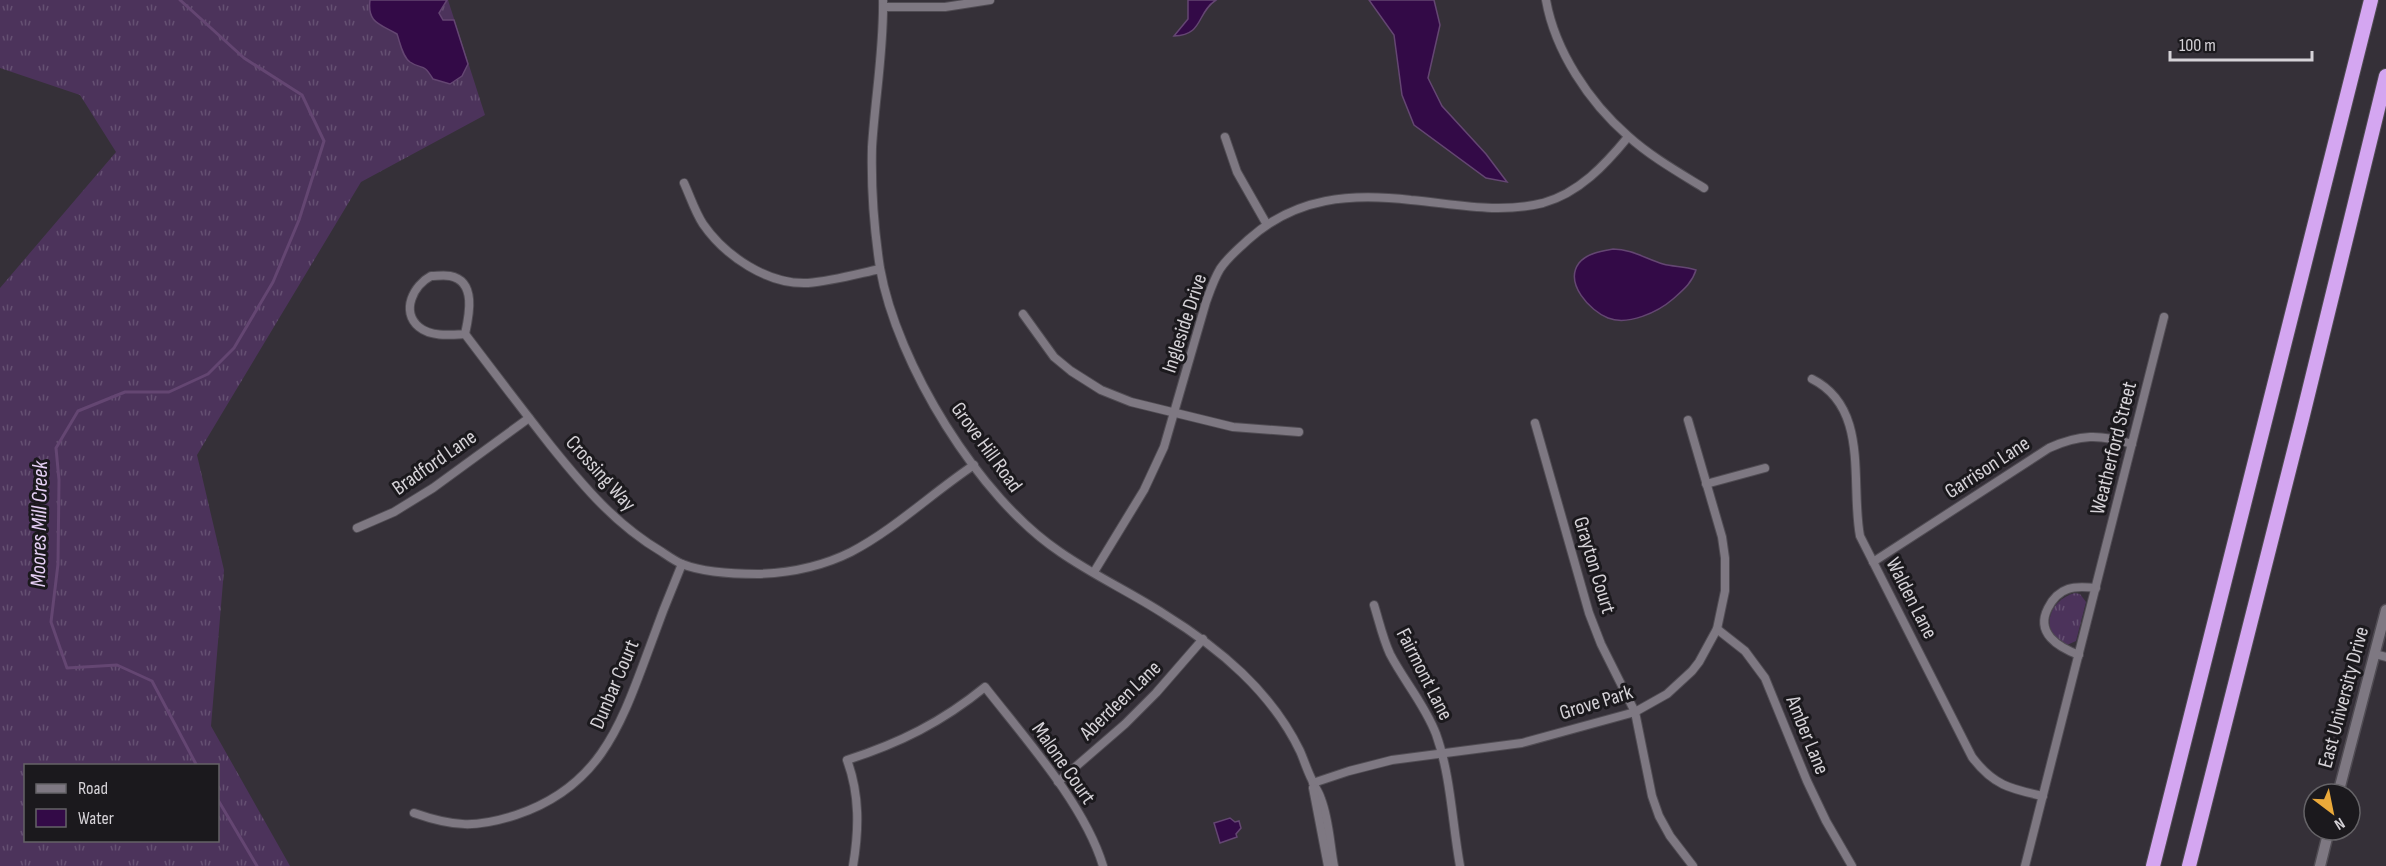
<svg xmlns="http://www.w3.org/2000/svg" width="2386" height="866" font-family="'Sofia Sans Condensed',sans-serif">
<defs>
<pattern id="grass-tufts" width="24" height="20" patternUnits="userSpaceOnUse" patternTransform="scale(1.5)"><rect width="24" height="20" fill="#4c335b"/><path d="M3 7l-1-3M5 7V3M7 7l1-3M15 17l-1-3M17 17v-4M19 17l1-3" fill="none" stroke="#655072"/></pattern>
</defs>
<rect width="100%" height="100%" fill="#353038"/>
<g fill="url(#grass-tufts)" fill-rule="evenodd">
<path d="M0 0H448L485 115 361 182 197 455 224 570 211 726 290 866H0V288L116 152 80 95 0 68ZM26 766H218V840H26Z"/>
<path d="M2075 593 2080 594 2086 602 2076 641 2067 645C2038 633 2048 600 2075 593Z"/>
</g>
<g fill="#330a47" stroke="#644672" stroke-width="1.5">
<path d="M370 0H447L439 13 443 20H454L468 64 462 76 450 84 433 79C422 61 423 71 410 62 402 56 400 42 397 34 380 24 367 23 370 0Z"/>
<path d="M1188 0H1216C1196 13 1204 35 1174 36L1188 19Z"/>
<path d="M1369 0H1434L1440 25 1428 78 1442 106 1486 154 1507 182 1486 178 1414 125 1402 95 1394 35Z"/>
<path d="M1613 249C1632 249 1646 259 1663 264 1674 267 1684 266 1696 270 1692 283 1683 290 1673 299 1658 312 1628 326 1608 318 1590 311 1564 283 1579 263 1587 253 1602 251 1613 249Z"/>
<path d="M1230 818 1235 822 1239 821 1241 828 1236 834 1237 837 1220 843 1214 823Z"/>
</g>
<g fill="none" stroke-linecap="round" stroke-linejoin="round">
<g stroke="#644672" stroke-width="3">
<path d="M180 0 244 58 302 95 324 141 299 220 273 282 234 348 208 374 169 392H125L78 411 56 448 59 480 58 564 51 622 67 668 117 665 152 681 197 766"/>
<path d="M218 800 257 866"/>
</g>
<g stroke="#504c53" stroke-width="10">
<g id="minor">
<path d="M883 0C884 49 875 98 872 147 871 187 874 229 880 268 897 364 979 498 1060 552 1093 575 1130 592 1164 614 1219 648 1271 691 1300 751 1304 760 1307 770 1312 780 1314 786 1319 792 1321 799 1329 819 1330 845 1334 866"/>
<path d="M1546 0C1555 51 1589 102 1628 136 1650 156 1678 172 1704 188"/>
<path d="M883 7H945L990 0"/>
<path d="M1225 137 1237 172 1266 223"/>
<path d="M684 183C690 196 695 212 703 224 725 256 768 285 808 283 832 281 857 274 880 269"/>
<path d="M431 276C437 276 444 275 450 276 477 281 469 316 465 334 450 335 431 337 419 327 400 311 414 285 431 276Z"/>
<path d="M1023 314 1054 357 1071 371 1101 390 1131 402 1233 427 1299 432"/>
<path d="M465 334C493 371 522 409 551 446 584 487 616 525 662 552 668 556 675 561 682 564 705 573 734 574 758 574 789 573 823 566 851 552 895 529 932 493 974 465"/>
<path d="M1812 379C1870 408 1850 483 1860 536L1972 757C1993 785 2010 789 2043 796"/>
<path d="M1535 423 1589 613 1601 644 1635 712 1652 796 1659 816 1670 836 1693 866"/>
<path d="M1706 484 1765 468"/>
<path d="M357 528 394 512 433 488 529 418"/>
<path d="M1873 562 2049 448C2080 434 2100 434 2132 444"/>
<path d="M1094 572 1144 490 1164 447 1206 302C1210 291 1214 279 1220 269 1228 257 1239 248 1249 239 1296 197 1351 193 1411 200 1456 204 1498 214 1543 203 1579 193 1605 165 1628 137"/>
<path d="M1374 605C1379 621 1383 639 1390 654 1404 681 1425 705 1436 734 1451 776 1452 822 1460 866"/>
<path d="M1717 629 1745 651 1765 678 1807 781 1826 821 1852 866"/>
<path d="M2375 654 2386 657"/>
<path d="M2079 655C2058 647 2035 633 2048 608 2052 600 2059 592 2068 589 2076 586 2087 587 2096 588"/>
<path d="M1058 782 1125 724 1156 693 1203 639"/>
<path d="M1313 783 1349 771 1392 760 1522 743 1635 712 1667 694 1692 671 1699 662 1717 629 1725 591V558L1722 537 1688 420"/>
<path d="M1313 788 1328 866"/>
<path d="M414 813C454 827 476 828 516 815 597 788 619 730 646 657 657 626 669 595 682 564"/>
<path d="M853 866C859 830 860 795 847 760 900 743 942 722 985 687 1024 737 1085 805 1103 866"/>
<path d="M2025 866 2164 317"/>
</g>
</g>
<g stroke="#504c53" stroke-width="13">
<g id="secondary">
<path d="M2338 794 2386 610"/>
<path d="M2320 866 2329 830"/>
</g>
</g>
<g stroke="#504c53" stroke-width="16">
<g id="motorway">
<path d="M2153 866 2371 0"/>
<path d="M2189 866 2302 419 2386 76"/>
</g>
</g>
<use href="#minor" stroke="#7e7882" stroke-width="8"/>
<use href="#secondary" stroke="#7e7882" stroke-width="10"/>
<use href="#motorway" stroke="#d4a6f1" stroke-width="14"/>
</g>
<g text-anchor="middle" stroke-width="6" stroke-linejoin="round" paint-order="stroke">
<g font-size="21" fill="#d5d2d7" stroke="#1b191d">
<text transform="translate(1184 323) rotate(-72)" y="7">Ingleside Drive</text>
<text transform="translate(987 447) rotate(54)" y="7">Grove Hill Road</text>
<text transform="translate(2113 448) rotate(-76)" y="7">Weatherford Street</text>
<text transform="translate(434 462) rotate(-35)" y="7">Bradford Lane</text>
<text transform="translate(1987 467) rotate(-33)" y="7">Garrison Lane</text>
<text transform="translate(601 473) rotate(48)" y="7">Crossing Way</text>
<text transform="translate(1595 565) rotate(73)" y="7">Grayton Court</text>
<text transform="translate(1912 598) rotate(63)" y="7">Walden Lane</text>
<text transform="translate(1425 674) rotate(63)" y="7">Fairmont Lane</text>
<text transform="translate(614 684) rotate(-67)" y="7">Dunbar Court</text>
<text transform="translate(2343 697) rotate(-75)" y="7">East University Drive</text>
<text transform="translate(1120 700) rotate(-44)" y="7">Aberdeen Lane</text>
<text transform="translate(1596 702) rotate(-17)" y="7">Grove Park</text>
<text transform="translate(1808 735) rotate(68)" y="7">Amber Lane</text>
<text transform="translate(1064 763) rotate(55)" y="7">Malone Court</text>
</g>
<g font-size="22" font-style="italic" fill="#e5cff4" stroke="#1b191d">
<text transform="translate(38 524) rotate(-89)" y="8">Moores Mill Creek</text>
</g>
</g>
<rect x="24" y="764" width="195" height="78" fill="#1b191d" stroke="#656367" stroke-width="1.5"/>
<rect x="36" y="784" width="30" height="9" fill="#7e7882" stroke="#656367" stroke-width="1.5"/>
<text x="78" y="794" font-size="18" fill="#d5d2d7">Road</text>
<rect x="36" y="809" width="30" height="18" fill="#330a47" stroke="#656367" stroke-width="1.5"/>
<text x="78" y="824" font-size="18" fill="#d5d2d7">Water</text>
<g transform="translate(2332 812) rotate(148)"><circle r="28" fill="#1b191d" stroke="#656367" stroke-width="1.5"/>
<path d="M0-4.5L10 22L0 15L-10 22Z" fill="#eba93a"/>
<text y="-9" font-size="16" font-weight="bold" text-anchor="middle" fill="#d5d2d7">N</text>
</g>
<path d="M2170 51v9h142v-9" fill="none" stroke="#d5d2d7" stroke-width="3"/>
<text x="2179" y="51" font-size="18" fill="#d5d2d7" stroke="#1b191d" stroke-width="4.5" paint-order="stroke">100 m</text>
</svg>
